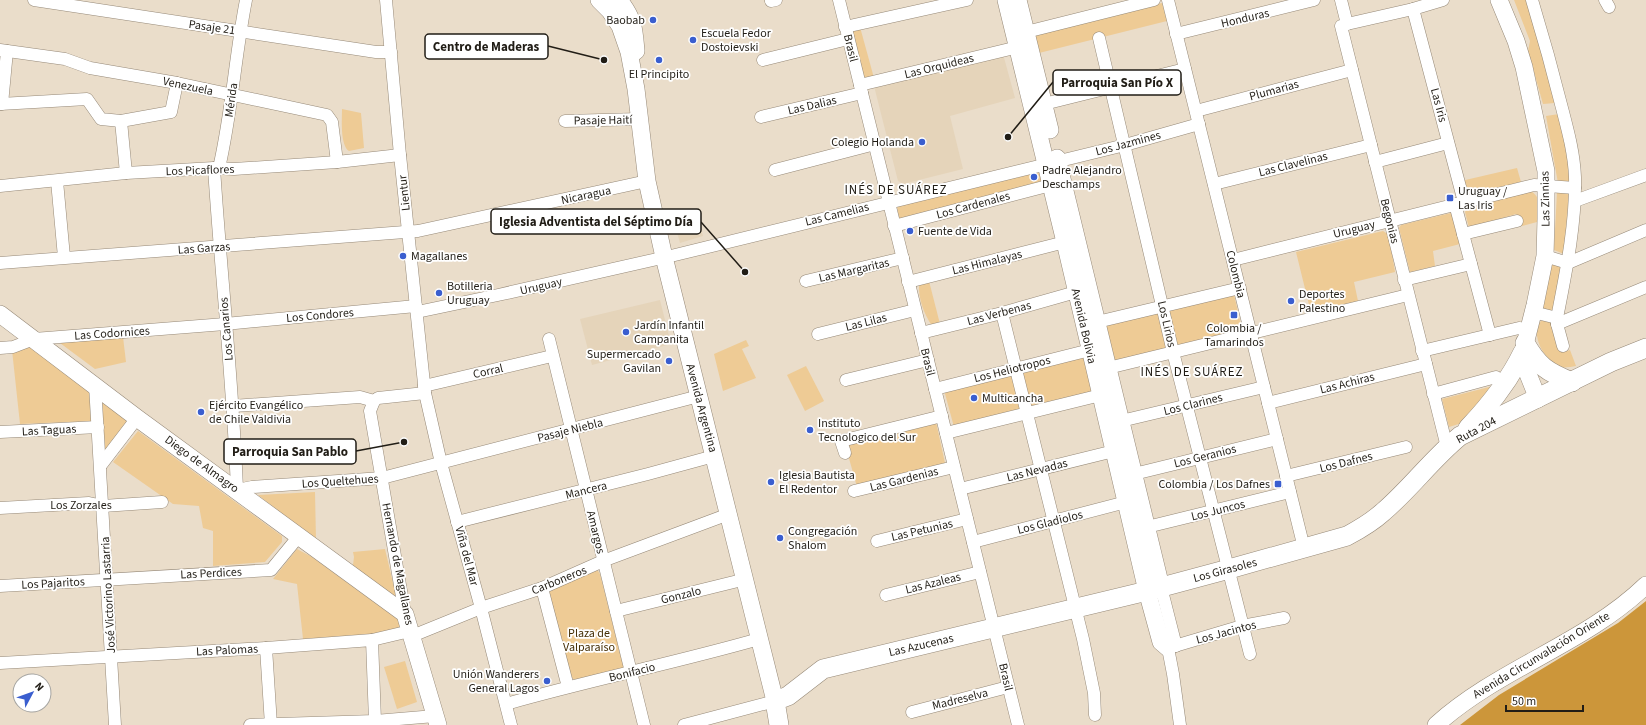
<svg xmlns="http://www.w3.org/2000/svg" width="1646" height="725" font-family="'Source Sans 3',sans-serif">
<rect width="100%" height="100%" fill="#eaddca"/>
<g fill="#e5d4ba">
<path d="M1003 54 1015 98 950 116 963 169 903 184 898 181 874 86Z"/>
<path d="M697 215 703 236 680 243 674 222Z"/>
<path d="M660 300 671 344 592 365 580 319Z"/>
</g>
<g fill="#eecb95">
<path d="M1514 0H1529L1555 103 1543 104 1528 51 1530 41Z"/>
<path d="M1162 3 1167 21 1039 53 1034 33Z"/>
<path d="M860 27 874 78 864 80 850 28Z"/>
<path d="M342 109 361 113 364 148 349 151C340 145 342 119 342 109Z"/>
<path d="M1559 114 1568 157 1570 183H1558L1546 116Z"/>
<path d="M1517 168 1521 182 1465 195 1461 181Z"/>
<path d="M1039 169 1045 183 899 220 897 205Z"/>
<path d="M1531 191C1543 199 1539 210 1537 222L1522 226 1521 219 1516 214 1469 228 1465 212 1467 208Z"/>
<path d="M1557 192H1569L1564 254 1554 250Z"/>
<path d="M1451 213 1454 215 1460 244 1433 251 1435 266 1410 272 1399 228 1401 225Z"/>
<path d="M1383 231 1389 235 1395 272 1354 282 1358 301 1311 313 1296 252Z"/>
<path d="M1551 263 1563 267 1554 312 1543 309Z"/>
<path d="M929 281 940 324 932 326C924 314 918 298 919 284Z"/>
<path d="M1234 294 1242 330 1110 365 1101 325Z"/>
<path d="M1542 320 1551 322 1564 352 1570 350 1576 366C1571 367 1564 368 1560 367 1545 362 1528 332 1542 320Z"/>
<path d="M123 337 126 362 95 369 60 343Z"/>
<path d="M746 340 749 346 742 349 756 378 723 391 714 354Z"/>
<path d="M35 343 89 384 92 421 20 424 12 350Z"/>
<path d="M1089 355 1098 392 954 427 944 390Z"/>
<path d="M806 366 824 401 805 411 787 375Z"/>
<path d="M1493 386 1462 423 1449 427 1442 399Z"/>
<path d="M102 400 126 417V422L105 450Z"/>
<path d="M936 422 945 463 857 487 845 444Z"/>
<path d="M138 431 282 536V542L265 562 213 566V531L203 528 199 506 173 504 113 462Z"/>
<path d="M315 492 316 540 258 495Z"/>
<path d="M297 549 312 557 400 621V629L371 634 303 639 297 584 273 579Z"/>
<path d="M385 549 398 604 353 565 354 557 353 552Z"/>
<path d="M596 568 600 574 624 669 576 681 569 675 548 588Z"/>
<path d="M405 661 417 702 397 709 384 667Z"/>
</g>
<path fill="#cc963a" d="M1646 601V725H1460L1499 695 1618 623Z"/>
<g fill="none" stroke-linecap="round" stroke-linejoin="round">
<g stroke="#968978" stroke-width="13">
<g id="street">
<path d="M34 0 376 52H391"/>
<path d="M386 0 400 155 425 393 441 463 481 608 511 725"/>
<path d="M839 0 1018 725"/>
<path d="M1168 0 1304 548"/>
<path d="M1341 0 1347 24 1341 26 1447 447"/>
<path d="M1532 0C1543 36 1553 72 1562 108 1568 131 1574 153 1575 177 1576 224 1566 272 1557 318V324L1563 346"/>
<path d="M1605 0 1609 7"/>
<path d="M771 1 776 0"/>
<path d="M1413 9 1464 202"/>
<path d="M1347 24 1413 9 1443 0"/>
<path d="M845 27 967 0"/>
<path d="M1026 32 1154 0"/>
<path d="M1176 34 1314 0"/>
<path d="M1099 38 1173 352 1250 654"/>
<path d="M0 50 65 59 90 68 177 83 327 115 332 122 337 162"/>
<path d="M763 60 848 39"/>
<path d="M860 85 1018 47"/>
<path d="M0 104 87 99 101 119 121 121 171 112 177 83"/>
<path d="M2 104 7 51"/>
<path d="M1044 104 1185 69"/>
<path d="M1196 111 1352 70"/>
<path d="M761 117 862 93"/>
<path d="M121 121 126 173"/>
<path d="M565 121 640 119"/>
<path d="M1375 162 1448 143"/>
<path d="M214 168C221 275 233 382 237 490L252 487 382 478 699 396"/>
<path d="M219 168C232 112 235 56 246 0"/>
<path d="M775 170 875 144"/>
<path d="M57 181 64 257"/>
<path d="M1214 184 1371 145"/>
<path d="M0 186 126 173 214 168 234 169 337 162 400 155"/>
<path d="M1575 201 1646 175"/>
<path d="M1455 204 1490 335"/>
<path d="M894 226 1051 185"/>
<path d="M1463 234 1517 221"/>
<path d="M1545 256 1568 263 1646 230"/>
<path d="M1233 260 1534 185 1575 188"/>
<path d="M0 263 418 231 647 181"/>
<path d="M1404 280 1471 264"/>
<path d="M806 281 903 258"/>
<path d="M908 282 1065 242"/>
<path d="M417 312 498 295 675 255 1125 145 1199 124"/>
<path d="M1533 312 1557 318"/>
<path d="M1002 313 1083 639 1094 693 1095 715"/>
<path d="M1097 322 1240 288"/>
<path d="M1557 324 1646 287"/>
<path d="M921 333 1002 313 1076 292"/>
<path d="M818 334 915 310"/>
<path d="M549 339 644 725"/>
<path d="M0 348 13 347 34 339 225 324 416 306"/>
<path d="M1422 351 1519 328 1529 330"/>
<path d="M1108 368 1408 295"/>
<path d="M846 380 928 360"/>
<path d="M95 385 115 725"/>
<path d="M424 386 552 356"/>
<path d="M935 389 1090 350"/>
<path d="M1433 394 1496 377"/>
<path d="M374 401 370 411 405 614"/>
<path d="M374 401 378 398 425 393"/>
<path d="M1268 403 1426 364"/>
<path d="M233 406 360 397 374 401"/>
<path d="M1121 421 1264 387"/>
<path d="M0 432 98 427"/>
<path d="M946 433 1101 395"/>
<path d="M845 453 841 441 942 416"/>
<path d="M101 465 137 418"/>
<path d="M1134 474 1277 439"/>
<path d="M1286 476 1406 447"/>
<path d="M960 489 1114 451"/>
<path d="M854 491 954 467"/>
<path d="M0 508 89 503 103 506 162 502"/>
<path d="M457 522 648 474 714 456"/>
<path d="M1147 527 1290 492"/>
<path d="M877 541 967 519"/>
<path d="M973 542 1126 502"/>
<path d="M0 586 271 570 299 536"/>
<path d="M1161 587 1176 646"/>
<path d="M542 588 568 687"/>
<path d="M886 595 980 572"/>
<path d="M616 611 746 579"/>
<path d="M412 636 481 608 542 588 603 561 729 514"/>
<path d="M372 640 410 631"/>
<path d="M266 648 271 725"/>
<path d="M0 663 266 648 372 640 375 721"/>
<path d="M506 704C590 680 675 663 759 639"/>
<path d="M912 712 1008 687"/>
<path d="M250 725 375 721 435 716"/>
<path d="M684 725 775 701"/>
<path d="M1180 725 1173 674 1168 648 1242 626 1284 618"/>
</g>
</g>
<g stroke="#968978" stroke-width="18">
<g id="secondary">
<path d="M599 0 610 11 620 26 629 52 636 89 647 181 664 257 775 701"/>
<path d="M619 0C634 19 634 28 636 51"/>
<path d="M1006 0 1065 242 1147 591 1161 642 1168 648"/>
<path d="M1018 0 1050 130"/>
<path d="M1499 0 1516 41 1524 67 1546 171V219L1545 256 1535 305 1523 352 1526 369 1538 399"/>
<path d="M1057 158 1161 587"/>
<path d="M0 314 137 418 405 614 438 725"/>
<path d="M1436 725C1499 668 1585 644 1646 585"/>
</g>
</g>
<g stroke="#968978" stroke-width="20">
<g id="primary">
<path d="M1525 343C1538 366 1547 372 1572 382"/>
<path d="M1468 428C1490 405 1509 381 1523 352"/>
<path d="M779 725 775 701 788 696 823 669 1147 591 1229 569 1347 536C1360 529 1372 522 1383 512 1410 489 1432 459 1460 436L1611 362 1646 348"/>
</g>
</g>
<use href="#street" stroke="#fff" stroke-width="12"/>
<use href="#secondary" stroke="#fff" stroke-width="17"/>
<use href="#primary" stroke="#fff" stroke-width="19"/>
</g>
<g fill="#3a5ecf" stroke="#fff" stroke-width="1.5">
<circle cx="653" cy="20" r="4"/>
<circle cx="693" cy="40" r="4"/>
<circle cx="659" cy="60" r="4"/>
<circle cx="922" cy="142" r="4"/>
<circle cx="1034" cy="177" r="4"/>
<rect x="1446" y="194" width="8" height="8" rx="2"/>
<circle cx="910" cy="231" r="4"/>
<circle cx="403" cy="256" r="4"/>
<circle cx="439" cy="293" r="4"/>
<circle cx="1291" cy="301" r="4"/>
<rect x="1230" y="311" width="8" height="8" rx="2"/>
<circle cx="626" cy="332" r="4"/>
<circle cx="669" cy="361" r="4"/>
<circle cx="974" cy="398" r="4"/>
<circle cx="201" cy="412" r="4"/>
<circle cx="810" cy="430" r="4"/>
<circle cx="771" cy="482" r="4"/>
<rect x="1274" y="480" width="8" height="8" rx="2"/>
<circle cx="780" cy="538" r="4"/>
<circle cx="547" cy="681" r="4"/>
</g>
<g text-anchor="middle" stroke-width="3.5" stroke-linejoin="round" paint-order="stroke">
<g font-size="12" fill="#211d16" stroke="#fff">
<text transform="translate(1245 18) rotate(-13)" y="4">Honduras</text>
<text transform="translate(212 27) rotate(8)" y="4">Pasaje 21</text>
<text transform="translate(851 48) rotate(76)" y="4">Brasil</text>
<text transform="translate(939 66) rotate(-14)" y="4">Las Orquideas</text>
<text transform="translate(188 86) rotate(12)" y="4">Venezuela</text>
<text transform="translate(1274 90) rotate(-15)" y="4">Plumarias</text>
<text transform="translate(231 100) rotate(-82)" y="4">Mérida</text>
<text transform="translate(812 105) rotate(-13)" y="4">Las Dalias</text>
<text transform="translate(1439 105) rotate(75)" y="4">Las Iris</text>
<text transform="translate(603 120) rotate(-1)" y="4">Pasaje Haití</text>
<text transform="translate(1128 143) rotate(-15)" y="4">Los Jazmines</text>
<text transform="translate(1293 164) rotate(-14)" y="4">Las Clavelinas</text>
<text transform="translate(200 170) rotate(-2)" y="4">Los Picaflores</text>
<text transform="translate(404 193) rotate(-96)" y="4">Lientur</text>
<text transform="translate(586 195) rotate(-12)" y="4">Nicaragua</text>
<text transform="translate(1545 199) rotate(-91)" y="4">Las Zinnias</text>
<text transform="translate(973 205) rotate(-15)" y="4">Los Cardenales</text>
<text transform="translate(837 214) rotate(-14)" y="4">Las Camelias</text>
<text transform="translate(1390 221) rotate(76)" y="4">Begonias</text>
<text transform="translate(1354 229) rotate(-14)" y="4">Uruguay</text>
<text transform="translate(204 248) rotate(-4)" y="4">Las Garzas</text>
<text transform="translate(987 262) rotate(-14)" y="4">Las Himalayas</text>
<text transform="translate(854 270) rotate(-13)" y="4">Las Margaritas</text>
<text transform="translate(1236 274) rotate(76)" y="4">Colombia</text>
<text transform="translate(541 286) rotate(-13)" y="4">Uruguay</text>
<text transform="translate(999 313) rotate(-15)" y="4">Las Verbenas</text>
<text transform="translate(320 315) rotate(-5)" y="4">Los Condores</text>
<text transform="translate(866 322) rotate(-14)" y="4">Las Lilas</text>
<text transform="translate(1167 324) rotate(77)" y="4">Los Lirios</text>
<text transform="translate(1084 326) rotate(77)" y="4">Avenida Bolivia</text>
<text transform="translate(226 329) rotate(-95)" y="4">Los Canarios</text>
<text transform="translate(112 333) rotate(-4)" y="4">Las Codornices</text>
<text transform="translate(928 362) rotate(76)" y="4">Brasil</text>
<text transform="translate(1012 369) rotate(-14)" y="4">Los Heliotropos</text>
<text transform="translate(488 371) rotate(-13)" y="4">Corral</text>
<text transform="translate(1347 383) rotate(-14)" y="4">Las Achiras</text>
<text transform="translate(1193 404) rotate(-14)" y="4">Los Clarines</text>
<text transform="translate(702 408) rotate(75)" y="4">Avenida Argentina</text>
<text transform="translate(49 430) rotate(-3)" y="4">Las Taguas</text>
<text transform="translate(570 430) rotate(-14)" y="4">Pasaje Niebla</text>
<text transform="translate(1476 430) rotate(-28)" y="4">Ruta 204</text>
<text transform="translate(1205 456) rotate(-14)" y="4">Los Geranios</text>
<text transform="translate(1346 462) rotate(-14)" y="4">Los Dafnes</text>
<text transform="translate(202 464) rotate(36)" y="4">Diego de Almagro</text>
<text transform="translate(1037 470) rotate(-14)" y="4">Las Nevadas</text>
<text transform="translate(904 479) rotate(-14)" y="4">Las Gardenias</text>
<text transform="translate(340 481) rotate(-4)" y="4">Los Queltehues</text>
<text transform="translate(586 490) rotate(-14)" y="4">Mancera</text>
<text x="81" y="509">Los Zorzales</text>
<text transform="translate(1218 510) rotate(-14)" y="4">Los Juncos</text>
<text transform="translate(1050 522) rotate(-14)" y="4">Los Gladiolos</text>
<text transform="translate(922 530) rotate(-13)" y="4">Las Petunias</text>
<text transform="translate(596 532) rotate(76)" y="4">Amargos</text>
<text transform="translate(467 556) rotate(75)" y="4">Viña del Mar</text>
<text transform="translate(398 564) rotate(79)" y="4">Hernando de Magallanes</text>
<text transform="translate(1225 570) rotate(-15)" y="4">Los Girasoles</text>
<text transform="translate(211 573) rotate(-3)" y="4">Las Perdices</text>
<text transform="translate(559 580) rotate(-22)" y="4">Carboneros</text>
<text transform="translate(53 583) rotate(-3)" y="4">Los Pajaritos</text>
<text transform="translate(933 583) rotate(-14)" y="4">Las Azaleas</text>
<text transform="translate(108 595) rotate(-93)" y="4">José Victorino Lastarria</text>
<text transform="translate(681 595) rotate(-14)" y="4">Gonzalo</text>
<text transform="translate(1226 632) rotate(-15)" y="4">Los Jacintos</text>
<text transform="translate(921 645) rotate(-13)" y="4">Las Azucenas</text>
<text transform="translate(227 650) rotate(-3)" y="4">Las Palomas</text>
<text transform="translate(1541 655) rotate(-31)" y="4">Avenida Circunvalación Oriente</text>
<text transform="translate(632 672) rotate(-14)" y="4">Bonifacio</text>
<text transform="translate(1006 677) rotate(77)" y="4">Brasil</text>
<text transform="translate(960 699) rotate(-14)" y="4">Madreselva</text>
</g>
<g font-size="12" fill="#211d16" stroke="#fff" text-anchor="start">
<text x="645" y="24" text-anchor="end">Baobab</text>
<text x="701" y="37">Escuela Fedor<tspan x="701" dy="14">Dostoievski</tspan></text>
<text x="659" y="78" text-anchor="middle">El Principito</text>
<text x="914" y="146" text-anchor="end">Colegio Holanda</text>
<text x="1042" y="174">Padre Alejandro<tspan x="1042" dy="14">Deschamps</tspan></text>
<text x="1458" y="195">Uruguay /<tspan x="1458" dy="14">Las Iris</tspan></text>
<text x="918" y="235">Fuente de Vida</text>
<text x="411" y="260">Magallanes</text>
<text x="447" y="290">Botilleria<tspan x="447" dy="14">Uruguay</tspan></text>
<text x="1299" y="298">Deportes<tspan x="1299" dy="14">Palestino</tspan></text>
<text x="634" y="329">Jardín Infantil<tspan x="634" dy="14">Campanita</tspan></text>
<text x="1234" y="332" text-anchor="middle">Colombia /<tspan x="1234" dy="14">Tamarindos</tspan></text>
<text x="661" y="358" text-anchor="end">Supermercado<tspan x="661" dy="14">Gavilan</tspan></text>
<text x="982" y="402">Multicancha</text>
<text x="209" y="409">Ejército Evangélico<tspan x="209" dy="14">de Chile Valdivia</tspan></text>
<text x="818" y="427">Instituto<tspan x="818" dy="14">Tecnologico del Sur</tspan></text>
<text x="779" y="479">Iglesia Bautista<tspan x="779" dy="14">El Redentor</tspan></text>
<text x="1270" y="488" text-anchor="end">Colombia / Los Dafnes</text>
<text x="788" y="535">Congregación<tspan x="788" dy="14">Shalom</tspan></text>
<text x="539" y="678" text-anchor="end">Unión Wanderers<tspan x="539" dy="14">General Lagos</tspan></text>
</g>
<g font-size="12" fill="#452f06" stroke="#fff">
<text x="589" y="637">Plaza de<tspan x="589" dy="14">Valparaíso</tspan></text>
</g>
<g font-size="13" letter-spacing="1" fill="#211d16" stroke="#fff">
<text x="896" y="194">INÉS DE SUÁREZ</text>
<text x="1192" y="376">INÉS DE SUÁREZ</text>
</g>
</g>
<path fill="none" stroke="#211d16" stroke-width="1.5" d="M604 60L548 46M1008 137L1053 82M745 272L701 222M404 442L356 451"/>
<g fill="#211d16" stroke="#fff" stroke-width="1.5">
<circle cx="604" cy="60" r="4"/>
<circle cx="1008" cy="137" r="4"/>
<circle cx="745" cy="272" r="4"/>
<circle cx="404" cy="442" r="4"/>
</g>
<g fill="#fff" stroke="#211d16" stroke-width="1.5">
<rect x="425" y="34" width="123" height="25" rx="4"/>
<rect x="1053" y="70" width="128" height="25" rx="4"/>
<rect x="491" y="209" width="210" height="25" rx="4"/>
<rect x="224" y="439" width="132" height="25" rx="4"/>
</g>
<g font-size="13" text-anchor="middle" font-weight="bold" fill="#211d16">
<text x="486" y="51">Centro de Maderas</text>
<text x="1117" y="87">Parroquia San Pío X</text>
<text x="596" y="226">Iglesia Adventista del Séptimo Día</text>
<text x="290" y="456">Parroquia San Pablo</text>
</g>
<g transform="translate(32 693) rotate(49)"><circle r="19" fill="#ffffff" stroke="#a6a5a2"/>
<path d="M0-3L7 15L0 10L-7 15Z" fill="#3a5ecf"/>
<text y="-6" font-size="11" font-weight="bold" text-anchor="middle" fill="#211d16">N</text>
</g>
<path d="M1506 705v6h77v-6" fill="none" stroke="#211d16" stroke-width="2"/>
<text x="1512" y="705" font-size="12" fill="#211d16" stroke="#ffffff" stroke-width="3" paint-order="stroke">50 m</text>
</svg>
